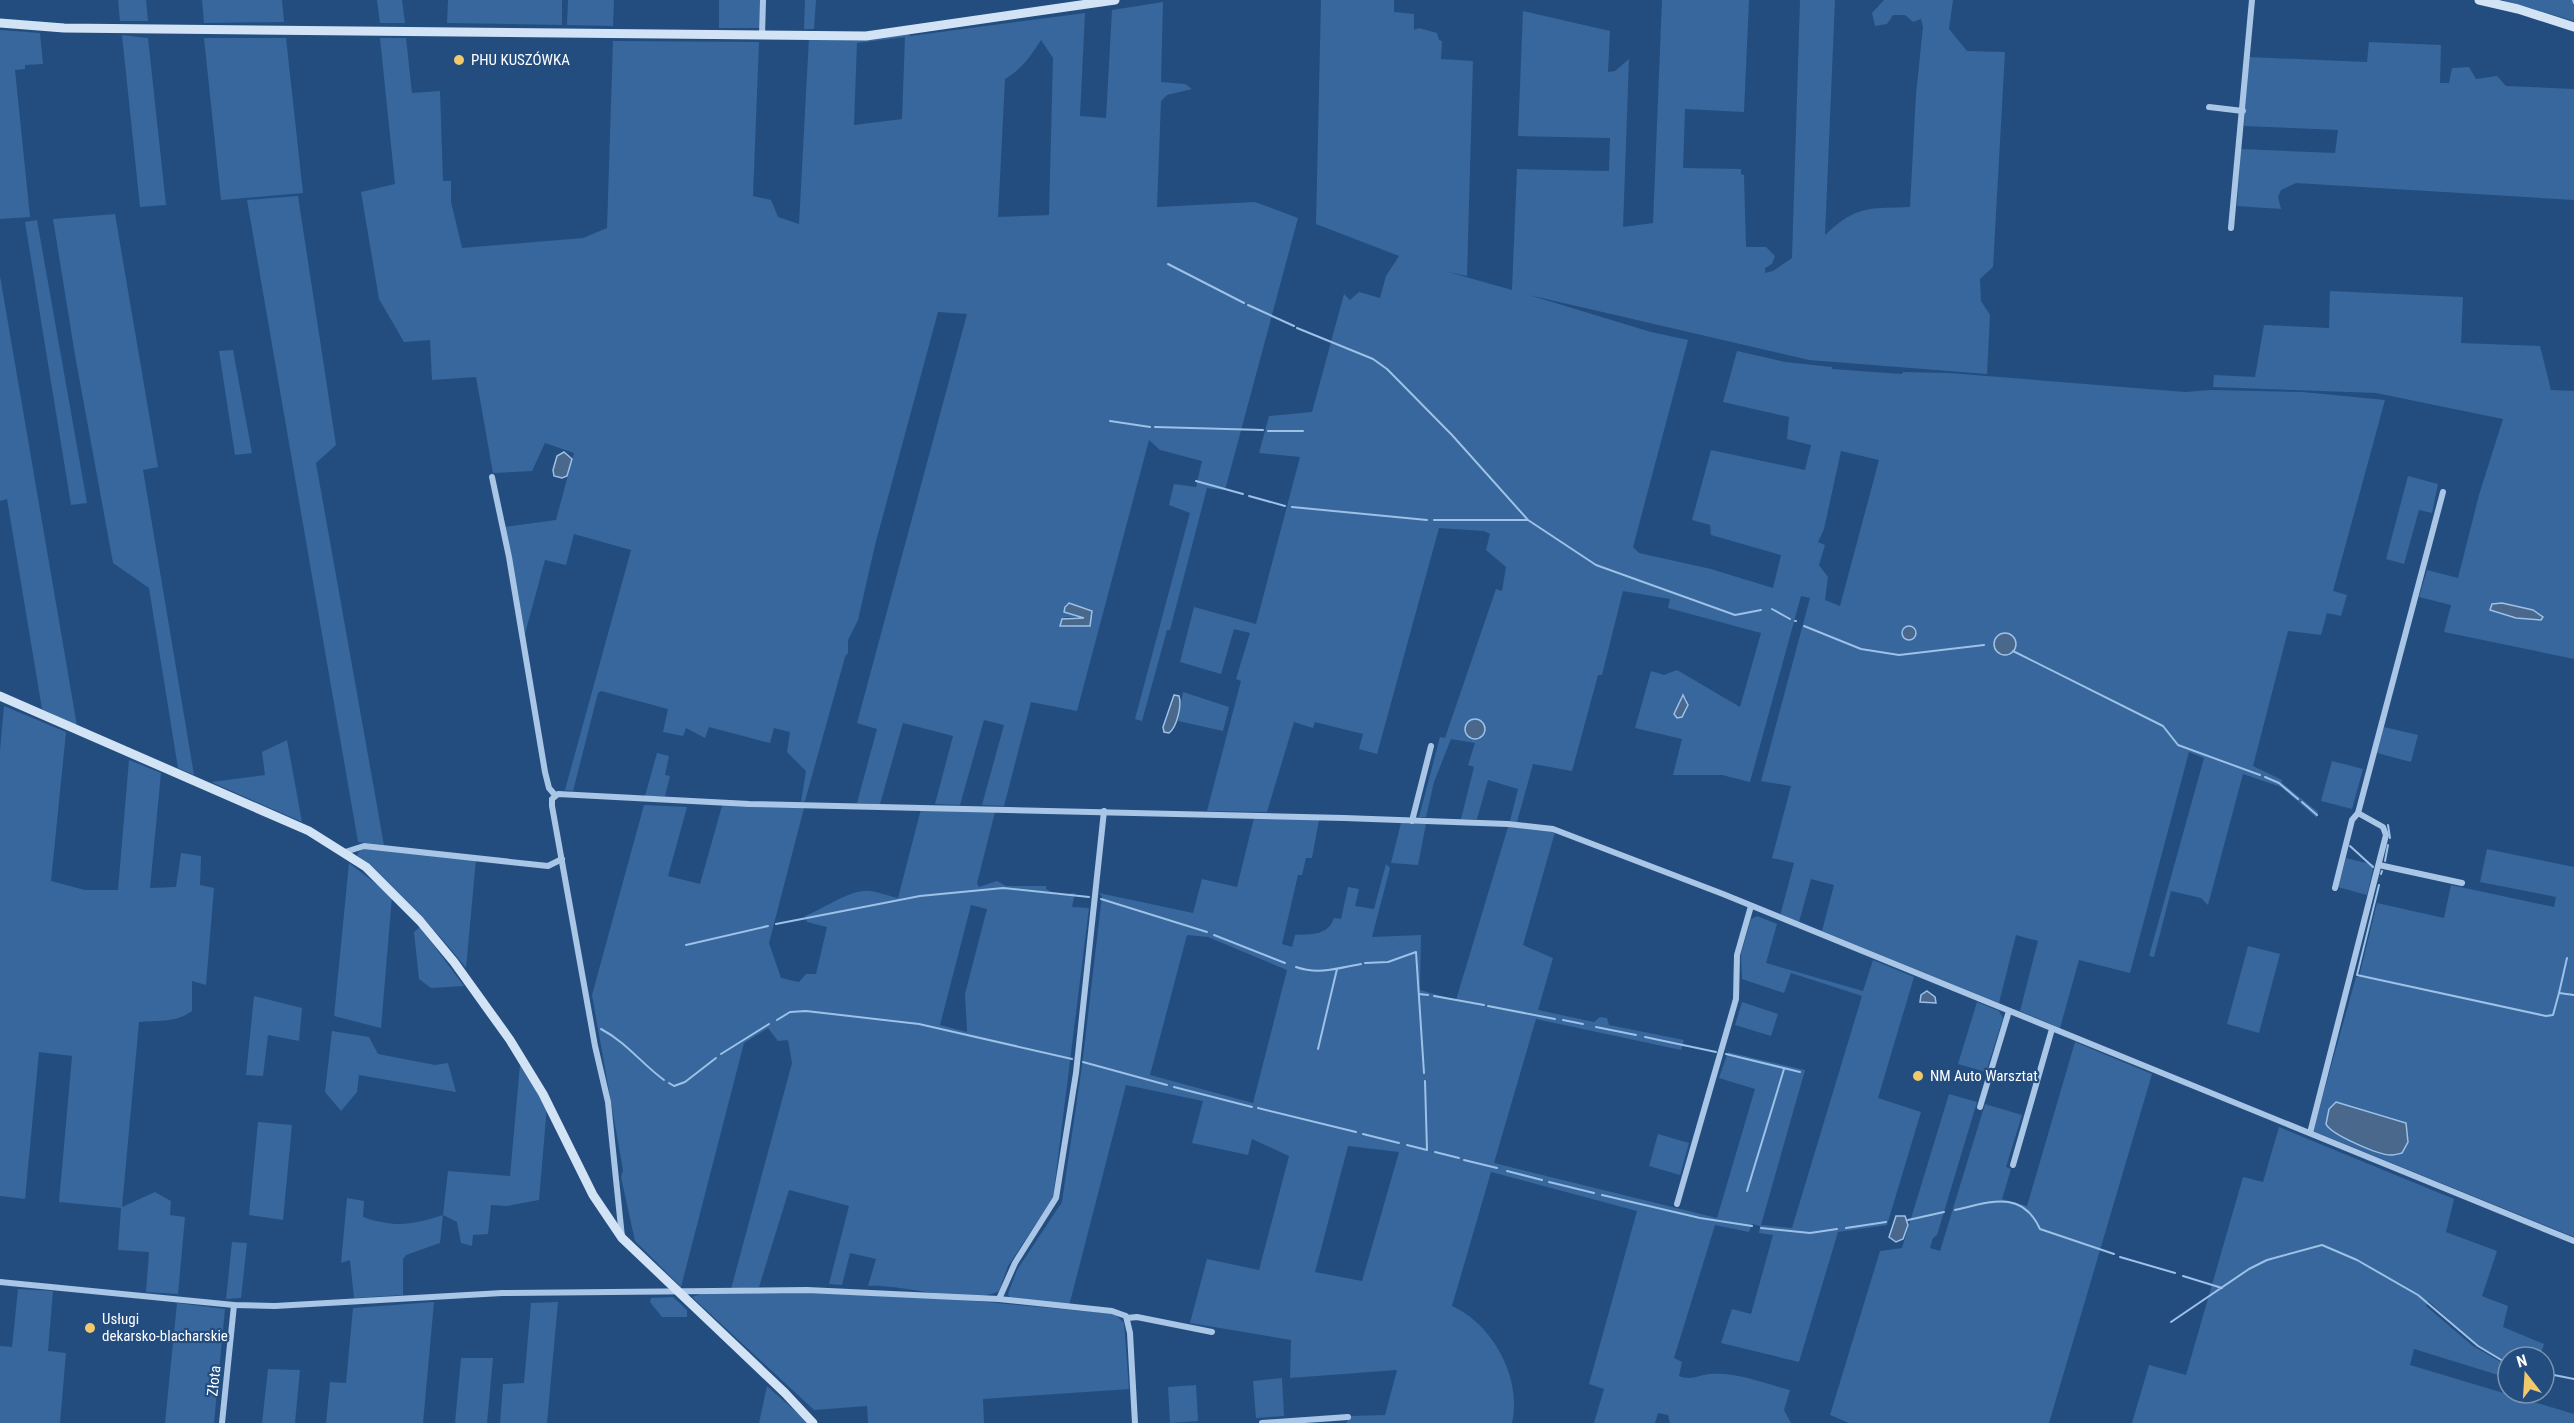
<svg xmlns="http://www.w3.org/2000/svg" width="2574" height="1423" font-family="'Roboto Condensed',sans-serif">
<rect width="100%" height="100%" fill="#234d7f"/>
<g fill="#37679d" fill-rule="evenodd">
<path d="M118 0H146L148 21H120Z"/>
<path d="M202 0H282L284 22 204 23Z"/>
<path d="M377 0H402L405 23H380Z"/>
<path d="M448 0H562V25L447 23Z"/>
<path d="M568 0H614L613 26 567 25Z"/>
<rect x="719" y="0" width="42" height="28"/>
<path d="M805 0H816L814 29H804Z"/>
<path d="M1321 0H1394V12L1414 14V30L1419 28 1437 33 1439 40 1442 41 1441 59 1473 61 1467 276 1448 272 1512 290 1517 169 1609 171 1610 138 1518 136 1523 11 1610 31 1608 72 1615 71 1629 59 1623 227 1653 223 1662 0H1749L1744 112 1685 109 1683 168 1741 169V174L1744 175 1746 247H1766L1775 256 1772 264 1765 268V273L1773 271 1792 258 1800 0H1835L1825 235C1858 204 1869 209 1910 207L1916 94 1923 27 1921 19 1913 22 1905 15H1893L1887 24 1875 26 1872 13 1884 0H1953L1949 29 1967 51 2005 52 1993 267 1980 279 1981 301 1990 315 1987 374 1809 360 1529 295 1651 332 1688 340 1633 547 1639 553 1711 569 1773 588 1781 555 1711 535 1710 525 1692 520 1711 450 1805 470 1811 445 1787 439 1789 417 1723 402 1737 351 1785 362 1832 367V369L1902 374 1903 372 1949 373 2185 392 2211 390 2303 392 2385 400 2333 591 2347 595 2341 616 2327 613 2321 635 2288 631 2253 766 2282 780V783L2318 812 2317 818 2281 787 2243 774 2208 905 2201 898 2171 891 2154 957 2149 956 2204 758 2189 752 2130 973 2079 960 2060 1028 2020 1011 2038 941 2016 935 1999 1003 1822 931 1834 885 1811 879 1799 922 1780 916 1794 863 1772 858 1791 786 1761 781 1810 598 1801 596 1750 782 1722 775H1673L1682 739 1635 728 1651 671 1664 675 1677 670 1740 707 1761 633 1668 608 1670 599 1623 591 1602 675H1598L1572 771 1533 764 1517 822 1510 821 1518 789 1488 780 1477 819H1461L1474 767 1468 765 1475 743 1451 739 1434 782 1426 817H1419L1440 737 1445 738 1496 589 1502 591 1506 567 1486 550 1490 534 1484 531 1439 528 1377 754 1359 749 1363 734 1315 722 1313 728 1294 722 1267 812 1207 811 1241 681 1236 679 1250 633 1234 629 1221 674 1180 662 1194 607 1256 624 1300 457 1259 453 1269 416 1312 412 1344 294 1350 300 1359 292 1380 298 1386 276 1399 256 1316 224ZM1841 451 1879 460 1840 606 1825 600 1828 577 1819 565 1825 545 1818 542 1824 529ZM1682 695 1687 699 1686 712 1677 718 1674 714Z"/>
<path d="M2503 0H2574V21Z"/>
<path d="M1163 2 1161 82 1185 84 1192 89 1167 95 1161 101 1157 207 1255 202 1298 218 1225 490 1207 488 1170 630H1167L1142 721 1135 719 1190 513 1169 505 1174 484 1196 487 1202 461 1160 450 1149 440 1077 711 1031 702 1004 806 982 805 1004 725 984 720 960 805 935 804 953 736 903 723 880 804 857 803 877 729 857 723 967 314 938 312 875 545 858 620 848 640V653L845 657 805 801 801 802 806 771 787 752 790 732 774 728 770 743 709 727 705 738 686 728 683 736 663 732 668 709 601 691 598 693 573 791 565 790 631 550 574 534 566 565 545 560 523 641 504 527 556 520 574 453 545 443 532 471 493 473 476 377 432 380 430 340 404 342 379 299 361 192 395 184 380 38H406L412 93 440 91 443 181H451V202L462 248 583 238 607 228 613 41 759 42 753 196 771 200 778 217 799 224 809 37 907 32 910 36 1085 13 1080 116 1106 118 1112 10ZM905 37 902 119 854 125 857 43ZM1041 40 1053 58 1049 215 998 217 1005 79C1023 68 1030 57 1041 40ZM1069 603 1089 609 1093 615 1065 627 1060 622 1066 617H1084L1064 612 1066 604Z"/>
<path d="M0 30 40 33 43 64 25 65V69L15 70 30 217 0 219Z"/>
<path d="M122 35 148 38 166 205 140 207Z"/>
<path d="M204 38H286L303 193 221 200Z"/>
<path d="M2369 42 2441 45 2440 83H2449L2452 68 2469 67 2476 79 2497 76 2506 86 2574 89V200L2296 183 2281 190 2278 197 2281 209 2237 206 2241 149 2335 153 2338 130 2244 126 2248 57 2367 62Z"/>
<path d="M298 196 336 445 316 463 384 845 358 842 247 200Z"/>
<path d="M115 214 158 467 143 470 194 775 178 768 149 588 113 563 75 355 53 219Z"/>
<path d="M37 220 87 503 71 505 25 222Z"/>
<path d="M0 276 77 726 42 709 7 499 0 501Z"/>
<path d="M2330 291 2463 297 2461 343 2540 346 2551 390 2574 391V659L2444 632 2451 605 2419 597 2427 570 2458 578 2479 495 2503 419 2376 393 2213 387 2214 375 2255 377 2264 325 2329 328Z"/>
<path d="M233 350 252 453 235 455 219 351Z"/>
<path d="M2408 476 2438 484 2432 513 2419 510 2404 564 2386 559Z"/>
<path d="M1183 692 1229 707 1223 731 1178 721Z"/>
<path d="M4 706 66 732 51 881 85 890H118L129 760 161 773 150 888 176 887 181 853 201 856 200 885 214 888 206 985 192 981V1011C176 1023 158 1020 139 1022L122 1207 155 1192 171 1201 170 1215 185 1217 178 1294 146 1292 149 1252 118 1250 121 1208 59 1202 72 1056 39 1052 25 1199 0 1196V750Z"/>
<path d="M2384 727 2418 735 2411 762 2377 753Z"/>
<path d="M287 740 302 822 211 782 265 775 262 752Z"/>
<path d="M657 753 669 756 665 775 670 776 665 796H645Z"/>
<path d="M2332 761 2363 769 2352 809 2321 801Z"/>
<path d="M644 805 687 807 668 876 700 884 722 806 804 808 769 943 781 978 799 982 806 974H816L827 927 807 922 805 916C824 909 850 889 870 891 879 892 889 896 898 898L921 809 995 812 977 883 979 887 997 881 1006 886H1046V889L1057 895 1075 893 1072 907 1089 908 1053 1198 1008 1266 999 1291C971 1306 903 1284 868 1286L876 1259 850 1253 842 1285 829 1284 849 1206 789 1190 759 1287 731 1289 792 1063 788 1040 778 1041 768 1028 744 1043 681 1287 635 1241 621 1177 623 1170 592 995ZM971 905 987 909 965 994 967 1032 940 1025Z"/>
<path d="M1254 818 1319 820 1312 858H1306L1302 875H1298L1282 944 1292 947 1295 935C1311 934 1328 936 1334 918L1341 919 1348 887 1359 889 1355 906 1374 909 1386 864 1390 868 1372 937 1421 935 1420 990 1456 1000 1508 827 1555 832 1523 945 1553 958 1538 1010 1594 1022 1600 1017 1607 1018 1609 1025 1684 1040 1681 1050 1536 1019 1494 1163 1717 1218 1755 1089 1719 1078 1728 1052 1805 1070 1761 1225 1792 1228 1862 996 1791 973 1784 993 1742 979 1741 954 1751 919 1757 916 1777 924 1766 963 1863 991 1873 960 1914 977 1878 1098 1921 1112 1887 1225 1838 1232 1799 1362 1721 1343 1732 1309 1751 1314 1773 1235 1759 1233 1760 1226 1752 1224 1749 1232 1715 1225 1674 1358 1682 1362 1679 1376C1692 1381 1697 1375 1711 1374 1737 1372 1766 1384 1790 1390L1784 1410 1791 1423H1670L1668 1415 1658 1413 1655 1423H1594L1604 1389 1589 1384 1637 1211 1491 1172 1452 1306C1494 1325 1522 1379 1512 1423H1346L1351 1416 1385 1415 1397 1370 1290 1378 1291 1340 1190 1323 1207 1259 1259 1270 1289 1156 1252 1139 1248 1155 1192 1143 1203 1101 1126 1085 1069 1306 1010 1299 1008 1294 1017 1270 1062 1202 1082 1066 1102 896 1099 893 1193 913 1202 879 1237 887ZM1187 935 1208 937 1287 970 1253 1103 1150 1075ZM1348 1146 1399 1152 1362 1281 1315 1272Z"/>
<path d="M1401 823 1426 824 1418 865 1391 863Z"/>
<path d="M378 848 476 859 466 968C433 926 397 890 357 855L361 849Z"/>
<path d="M2487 849 2574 867V1237L2313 1131 2356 977H2359L2377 903 2444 918 2451 885 2554 907 2556 897 2480 882Z"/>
<path d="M2346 858 2374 865 2367 895 2338 887Z"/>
<path d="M349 863 392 896 381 1028 334 1016Z"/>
<path d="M420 927 464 986 431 988 419 979 414 932Z"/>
<path d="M2248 946 2280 954 2259 1033 2227 1024Z"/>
<path d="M254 996 302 1008 299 1041 268 1035 263 1076 246 1075Z"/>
<path d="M1742 1002 1778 1014 1771 1036 1735 1025Z"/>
<path d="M1977 1002 1999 1011 2003 1018 1986 1072 1958 1064Z"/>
<path d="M332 1031 369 1037 378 1054 435 1065 448 1063 456 1092 359 1075 357 1092 341 1111 325 1092Z"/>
<path d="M2075 1042 2152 1074 2049 1423H1849L1830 1415 1880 1251 1902 1248 1949 1094 1977 1102 1937 1235 1933 1238 1930 1248 1940 1251 1985 1104 2022 1115 2006 1167 2011 1169 2002 1199 2027 1206Z"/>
<path d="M520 1065 547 1106 539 1200 507 1206 491 1205 488 1234 473 1235 472 1246 461 1243 457 1222 443 1215 440 1243 406 1255 403 1259V1295L354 1298 350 1260 341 1263 347 1198 364 1201 363 1217C395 1228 412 1225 443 1215L448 1171 510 1176Z"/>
<path d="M258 1122 292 1125 283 1220 249 1215Z"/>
<path d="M2279 1127 2454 1199 2446 1232 2497 1251 2482 1296 2508 1306 2503 1327 2544 1344 2540 1357H2508V1361C2477 1352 2452 1321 2428 1301L2426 1306 2473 1346 2508 1366V1378L2414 1349 2410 1365 2574 1414V1423H2132L2149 1365 2186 1375 2243 1177 2263 1182Z"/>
<path d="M1658 1134 1689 1143 1680 1175 1649 1166Z"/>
<path d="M232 1242 247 1243 241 1298 226 1299Z"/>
<path d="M18 1289 53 1291 48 1351 66 1353 60 1423H0V1346L12 1347Z"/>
<path d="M825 1292 943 1298 1115 1314 1124 1323 1129 1389 983 1399 984 1423H868L867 1406 814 1410 692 1297 701 1294Z"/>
<path d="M673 1297 687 1310V1317H662L650 1302 651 1298Z"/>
<path d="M434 1302 423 1423H326L330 1382 346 1383 353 1308Z"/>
<path d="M558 1302 547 1423H500L503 1384 524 1383 531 1303Z"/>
<path d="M177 1303 225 1309 214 1423H165Z"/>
<path d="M461 1358H493L487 1423H455Z"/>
<path d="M268 1369 300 1370 295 1423H262Z"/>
<path d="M1282 1378 1284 1416 1256 1418 1253 1381Z"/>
<path d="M1196 1385 1198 1421 1170 1423 1168 1387Z"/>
<path d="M767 1386 802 1417 806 1423H759Z"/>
</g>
<g fill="#49688c" stroke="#9dc1e7" stroke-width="1.5">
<path d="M564 452 572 459 567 476 562 478 554 476 553 470 557 456Z"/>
<path d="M1069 603 1092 611 1090 626H1060L1062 619 1084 618 1064 612 1065 607Z"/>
<path d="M2502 603 2533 610 2543 617 2541 620 2516 618 2490 610 2492 604Z"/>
<circle cx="1909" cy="633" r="7"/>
<circle cx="2005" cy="644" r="11"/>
<path d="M1174 695 1179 696C1182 705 1177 727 1169 733L1164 732 1163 727Z"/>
<path d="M1683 695 1688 705 1682 717 1677 718 1674 714Z"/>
<circle cx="1475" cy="729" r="10"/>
<path d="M1927 991 1935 997 1936 1003 1920 1002 1921 995Z"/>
<path d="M2336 1102 2406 1123 2408 1142 2402 1153C2398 1154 2395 1155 2392 1155 2380 1156 2330 1134 2326 1124L2329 1109Z"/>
<path d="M1896 1216H1905L1908 1225 1903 1239 1896 1242 1889 1237Z"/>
</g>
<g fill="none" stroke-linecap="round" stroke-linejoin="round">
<g stroke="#9dc1e7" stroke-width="2">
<path d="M2573 0 2574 3"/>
<path d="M1168 264 1244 303"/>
<path d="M1248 305 1294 326"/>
<path d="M1297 328 1373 359 1387 369 1452 435 1528 520 1596 565 1735 615 1761 610"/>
<path d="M1110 421 1150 427"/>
<path d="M1155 427 1263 430"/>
<path d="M1268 431H1303"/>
<path d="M1196 481 1243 494"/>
<path d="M1249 496 1285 506"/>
<path d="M1292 507 1427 520"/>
<path d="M1434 520H1527"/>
<path d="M1772 609 1790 619"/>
<path d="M1795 621H1796"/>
<path d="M1804 626 1861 649 1899 655 1984 645"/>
<path d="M2013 651 2163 726 2178 745 2260 775"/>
<path d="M2265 777 2279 783 2298 799"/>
<path d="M2302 802 2317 815"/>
<path d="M2388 825 2390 838"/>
<path d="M2350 846 2373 867"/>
<path d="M2385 861 2388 845"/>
<path d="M2381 874 2382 871"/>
<path d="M2379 885 2357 975 2546 1016 2553 1015 2559 993 2574 995"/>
<path d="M1101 899 1207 932"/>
<path d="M776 924 920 896 1003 888 1089 897"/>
<path d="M1214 935 1285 963"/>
<path d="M686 945 768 926"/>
<path d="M1365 963 1388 962 1416 952 1424 1073"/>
<path d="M1296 967C1319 975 1339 968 1361 964"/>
<path d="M2559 993 2567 958"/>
<path d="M1419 994 1428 995"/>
<path d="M1434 996 1484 1005"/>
<path d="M1488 1006 1555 1019"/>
<path d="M777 1020 790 1012 806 1011 919 1024 1072 1059"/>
<path d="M1563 1020 1583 1024"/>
<path d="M1596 1027 1636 1035"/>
<path d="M601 1029C626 1042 642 1064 664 1080"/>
<path d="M1645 1037 1716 1052"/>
<path d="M1318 1049 1337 969"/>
<path d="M721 1054 769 1024"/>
<path d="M1726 1054 1800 1072"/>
<path d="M1083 1062 1167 1085"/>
<path d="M669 1083 674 1086 685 1082 716 1058"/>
<path d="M1174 1087 1252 1107"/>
<path d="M1258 1108 1356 1132"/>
<path d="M1363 1134 1399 1143"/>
<path d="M1407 1145 1427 1150 1425 1081"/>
<path d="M1435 1152 1459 1158"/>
<path d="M1464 1160 1497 1168"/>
<path d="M1507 1171 1542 1180"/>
<path d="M1549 1182 1594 1193"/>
<path d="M1747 1191 1784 1069"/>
<path d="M1602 1195 1700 1218 1752 1226"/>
<path d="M1955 1210C1990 1202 2022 1189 2040 1229L2114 1254"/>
<path d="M1908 1220 1944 1212"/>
<path d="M1761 1228 1810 1233 1837 1229"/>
<path d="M1846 1228 1886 1222"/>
<path d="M2120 1257 2175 1273"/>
<path d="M2183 1276 2222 1288"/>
<path d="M2171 1322 2249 1269 2267 1260 2322 1245 2357 1260 2418 1295 2478 1346 2508 1364"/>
<path d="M2544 1373 2574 1379"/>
</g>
<g stroke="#a9c6e6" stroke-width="6">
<path d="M762 36 763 0"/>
<path d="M2209 107 2243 111"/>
<path d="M2231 228 2252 0"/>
<path d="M492 477 509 557 545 772 549 788 555 795"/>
<path d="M2358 813 2443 492"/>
<path d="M1412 821 1431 746"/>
<path d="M345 852 364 846 548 866 562 859"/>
<path d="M2379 865 2462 883"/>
<path d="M1980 1107 2009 1011"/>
<path d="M2310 1133 2386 835 2383 827 2358 813 2352 820 2335 888"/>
<path d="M2013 1165 2052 1029"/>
<path d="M1677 1204 1736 999 1737 955 1751 906"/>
<path d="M622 1237 608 1102 595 1046 552 806V799L558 794 749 804 1344 818 1508 824 1553 829 1723 894 2574 1241"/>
<path d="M0 1282 234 1305 275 1306 502 1293 807 1290 999 1299 1015 1263 1056 1198 1076 1073 1104 811"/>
<path d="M999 1299 1112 1311 1126 1316 1130 1333 1135 1423"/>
<path d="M1127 1318 1137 1317 1212 1332"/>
<path d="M222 1423 234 1305"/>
<path d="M1262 1423 1348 1417"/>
</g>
<g stroke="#d3e3f6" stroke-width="9">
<path d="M2479 0 2518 9 2574 27"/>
<path d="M0 23 64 28 866 36 1115 0"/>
<path d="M0 696 309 831 366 867 420 921 454 962 510 1040 543 1094 593 1195 622 1238 785 1393 813 1423"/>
</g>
</g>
<g fill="#f1c86c" stroke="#234d7f" stroke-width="2">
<circle cx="459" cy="60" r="6"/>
<circle cx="1918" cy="1076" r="6"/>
<circle cx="90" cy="1328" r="6"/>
</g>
<g text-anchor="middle" stroke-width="4.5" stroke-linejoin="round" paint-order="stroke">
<g font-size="15" fill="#fff" stroke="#234d7f" text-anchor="start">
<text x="471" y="65">PHU KUSZÓWKA</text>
<text x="1930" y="1081">NM Auto Warsztat</text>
<text x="102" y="1324">Usługi<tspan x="102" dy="17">dekarsko-blacharskie</tspan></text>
</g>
<g font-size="15" fill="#fff" stroke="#234d7f">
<text transform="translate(214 1381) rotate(-84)" y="5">Złota</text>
</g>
</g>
<g transform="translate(2526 1375) rotate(343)"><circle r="28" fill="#234d7f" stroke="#7b94b2" stroke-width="1.5"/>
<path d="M0-4.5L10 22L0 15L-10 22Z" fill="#f1c86c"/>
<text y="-9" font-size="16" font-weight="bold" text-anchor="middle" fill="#ffffff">N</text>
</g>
</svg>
